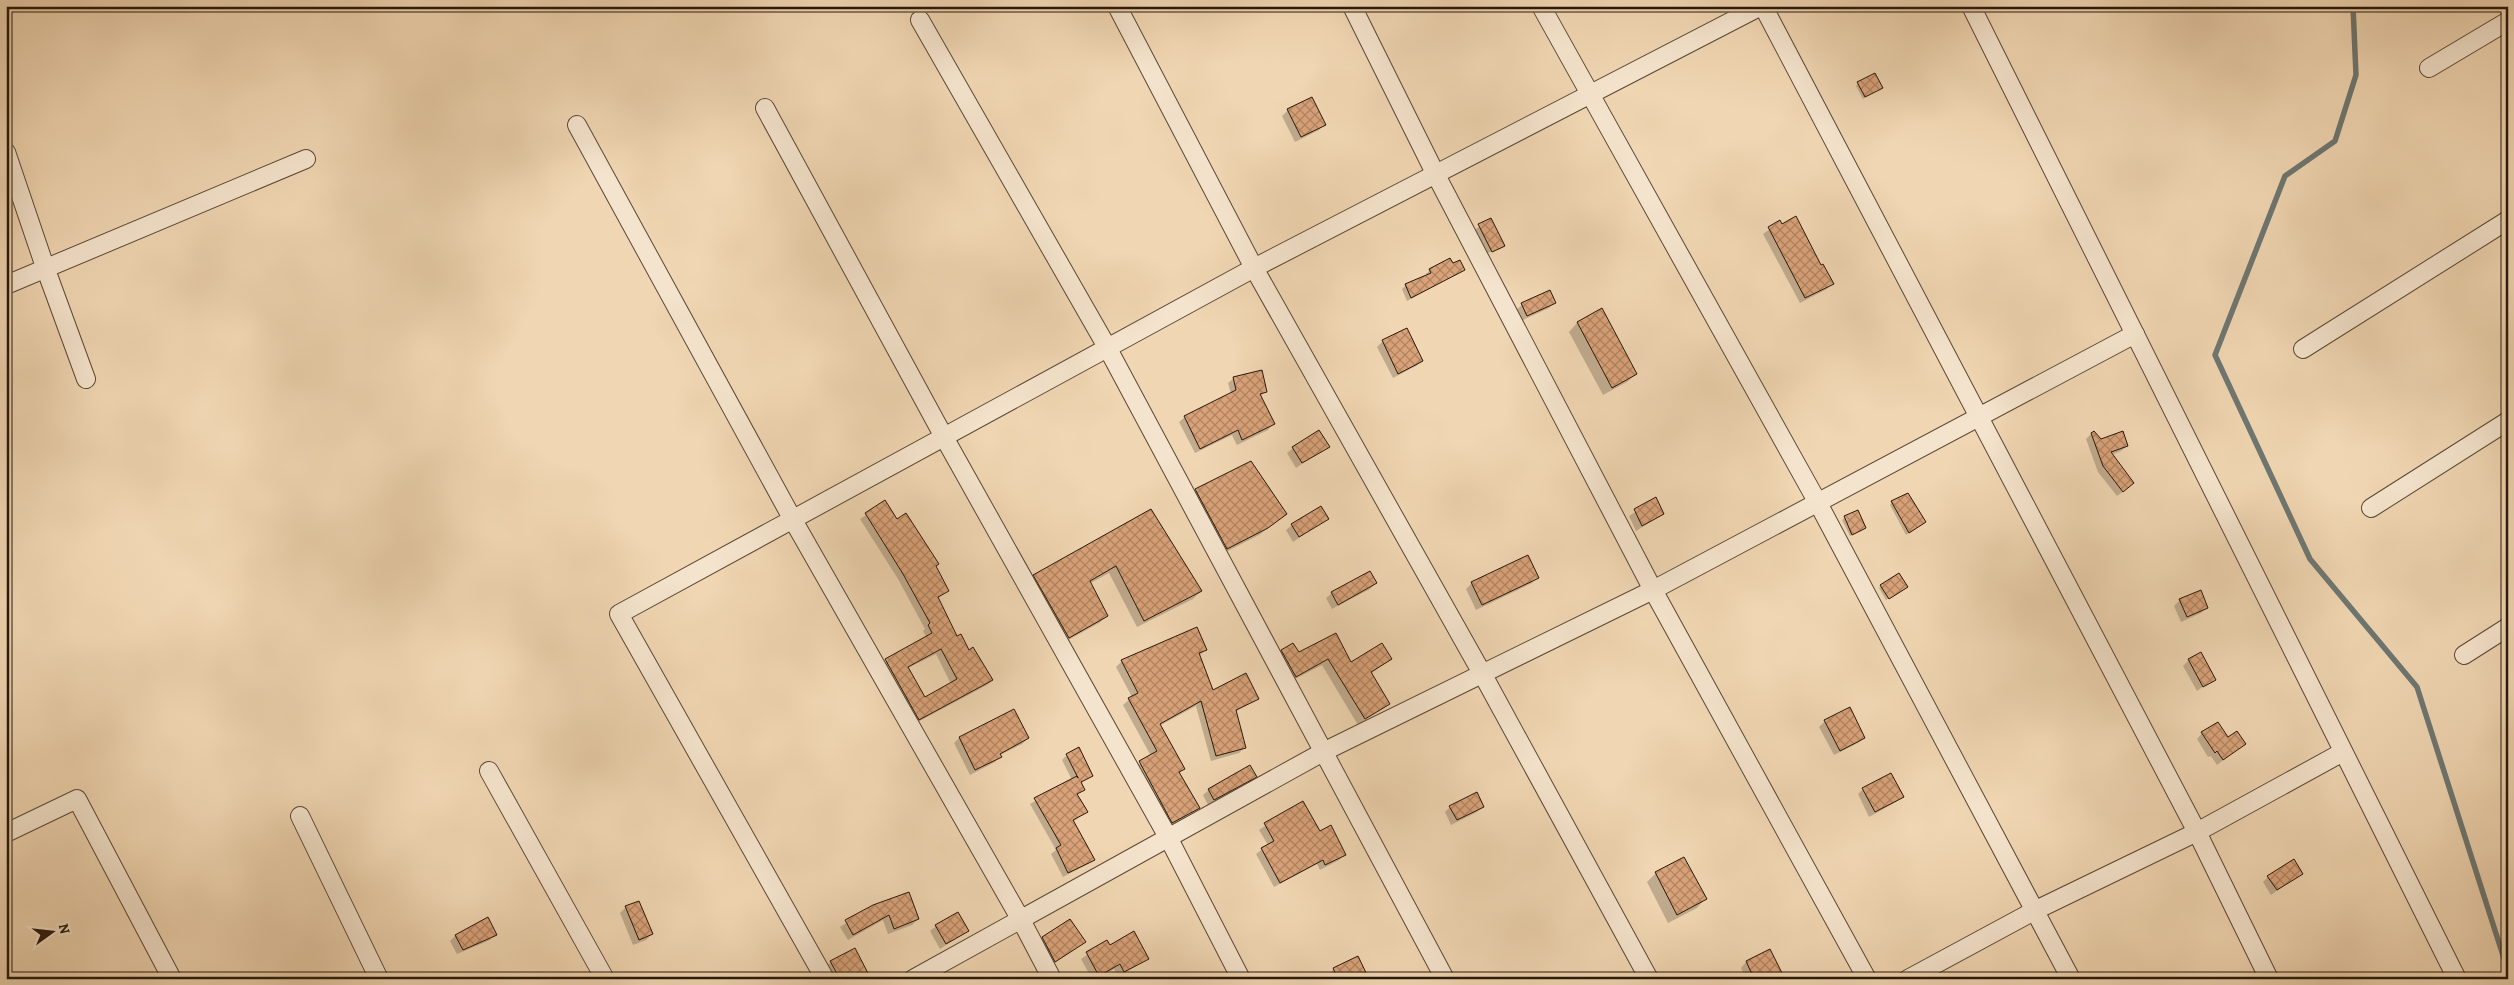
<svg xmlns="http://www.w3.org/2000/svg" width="2514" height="985" font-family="Alegreya,serif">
<defs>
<pattern id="building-cross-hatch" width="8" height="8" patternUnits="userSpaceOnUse" patternTransform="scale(1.25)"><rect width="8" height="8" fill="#d9a279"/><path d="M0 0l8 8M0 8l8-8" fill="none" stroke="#b08361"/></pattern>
</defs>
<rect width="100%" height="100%" fill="#f0d6b2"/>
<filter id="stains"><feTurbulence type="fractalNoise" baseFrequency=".004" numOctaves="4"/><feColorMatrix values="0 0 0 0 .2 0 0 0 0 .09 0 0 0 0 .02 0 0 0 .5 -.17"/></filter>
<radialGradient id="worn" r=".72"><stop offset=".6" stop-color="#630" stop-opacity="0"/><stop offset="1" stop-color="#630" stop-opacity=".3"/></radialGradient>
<g fill="#0003" fill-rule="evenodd">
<path d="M1858 83 1882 88 1863 99 1856 86Z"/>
<path d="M1288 110 1324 125 1319 130 1295 142 1282 116Z"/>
<path d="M1490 219 1504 246 1499 250V248L1486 254 1487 256 1499 250 1486 257 1473 231Z"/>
<path d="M1780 222 1820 267 1832 283 1827 289 1800 303 1763 234Z"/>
<path d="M1452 265 1464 270 1407 301 1402 289 1406 285 1427 276 1426 274 1430 270Z"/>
<path d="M1555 302 1549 308 1521 321 1516 310 1522 305Z"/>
<path d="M1602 310 1636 374 1627 382 1603 395 1569 332 1577 323Z"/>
<path d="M1383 341 1422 361 1416 366 1393 378 1377 347Z"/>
<path d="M1234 378 1265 391 1260 397 1273 424 1268 430 1237 445 1232 435 1195 453 1179 422 1185 417 1231 394 1228 383Z"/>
<path d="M2091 434 2101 441 2127 446 2121 451 2111 455 2127 489 2117 496 2098 472 2086 439Z"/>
<path d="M1328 446 1296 468 1287 453 1293 448Z"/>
<path d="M1196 490 1285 514 1259 535 1220 555 1188 497Z"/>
<path d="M1655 499 1663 514 1636 531 1629 516Z"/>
<path d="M885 502 897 521 935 567 948 591 937 599 957 638 992 680 987 685 914 724 880 666 927 638 923 631 925 629 898 579 860 519ZM936 654 951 684 925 699 908 668Z"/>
<path d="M1892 502 1925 522 1906 535 1890 505Z"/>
<path d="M1150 510 1201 591 1193 599 1137 627 1109 573 1089 584 1107 616 1099 623 1061 644 1027 584 1034 576Z"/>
<path d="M1845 517 1865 528 1850 536 1842 520Z"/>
<path d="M1327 519 1293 542 1286 530 1292 525Z"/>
<path d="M1537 577 1532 583 1476 610 1466 589 1472 583Z"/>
<path d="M1376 583 1370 589 1332 609 1326 598 1332 593Z"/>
<path d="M1881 586 1904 589 1886 600 1879 588Z"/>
<path d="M2180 600 2207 608 2201 613 2181 622 2174 606Z"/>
<path d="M1336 635 1351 664 1391 659 1371 674 1389 704 1358 725 1322 665 1289 682 1276 658 1282 651 1299 654Z"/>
<path d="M1206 650 1199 656 1212 692 1258 699 1235 712 1245 747 1239 753 1211 761 1196 706 1159 726 1183 769 1178 774 1198 808 1167 828 1135 767 1151 756 1123 705 1132 697 1116 667 1122 661Z"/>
<path d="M2189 660 2214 679 2197 691 2183 666Z"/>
<path d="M1825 721 1864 738 1858 743 1834 755 1819 727Z"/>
<path d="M2202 733 2228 739 2245 744 2217 765 2211 756 2208 757 2197 739Z"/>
<path d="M959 738H1028L1022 744 1000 755 995 762 970 775 954 743Z"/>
<path d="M1067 755 1092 775 1080 784 1083 790 1076 796 1086 812 1073 822 1093 860 1088 864 1063 877 1051 854 1056 850 1030 804 1072 780 1062 760Z"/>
<path d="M1255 776 1249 782 1208 805 1203 795 1209 790Z"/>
<path d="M1863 789 1902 797 1896 802 1869 817 1858 794Z"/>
<path d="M1302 802 1319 832 1345 854 1339 860 1320 870 1317 864 1274 887 1256 854 1268 845 1259 830Z"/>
<path d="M1482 806 1477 812 1451 825 1445 812 1450 807Z"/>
<path d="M1684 858 1705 899 1697 908 1668 923 1647 882 1655 874Z"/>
<path d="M2301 873 2271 895 2263 882 2268 877Z"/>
<path d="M873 906 918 919 912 925 888 934 883 920 848 940 840 927Z"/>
<path d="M626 907 652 934 646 940 633 945 620 913Z"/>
<path d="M488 919 496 934 490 940 457 954 450 941 455 936Z"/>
<path d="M936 926 967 931 940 949 930 931Z"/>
<path d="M1043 938 1084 942 1049 967 1037 944Z"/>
<path d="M1106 942 1109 946 1148 958 1118 977 1114 969 1097 979H1092L1081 959Z"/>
<path d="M1769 950 1782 979H1746L1741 968 1746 962Z"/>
<path d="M831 962 870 979H833L826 967Z"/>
<path d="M1334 969 1368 979H1330L1328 975Z"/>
</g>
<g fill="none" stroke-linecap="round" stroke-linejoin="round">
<path stroke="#6e7772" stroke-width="5.5" d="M2353 6 2356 75 2335 141 2285 176 2215 355 2310 559 2417 687 2508 971"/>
</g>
<g fill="url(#building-cross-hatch)" stroke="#28180b" fill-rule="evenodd">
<path d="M1875 73 1883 88 1865 97 1857 82Z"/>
<path d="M1312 97 1326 125 1301 137 1287 109Z"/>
<path d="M1796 216 1821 265 1823 264 1834 284 1805 298 1768 227 1780 220 1782 224Z"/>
<path d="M1491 218 1505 246 1492 252 1478 224Z"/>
<path d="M1450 258 1453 263 1460 260 1465 270 1411 298 1405 284 1431 273 1429 269Z"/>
<path d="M1550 290 1556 303 1527 316 1521 303Z"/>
<path d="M1602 308 1637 374 1612 388 1577 322Z"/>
<path d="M1407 328 1423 361 1398 374 1382 340Z"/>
<path d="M1262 370 1267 392 1260 394 1275 424 1242 440 1238 430 1200 449 1184 416 1236 390 1233 377Z"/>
<path d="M1319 430 1330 447 1302 463 1292 447Z"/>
<path d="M2094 431 2101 439 2123 431 2128 446 2111 452 2134 483 2123 492 2103 466 2091 433Z"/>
<path d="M1251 461 1287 514 1268 528 1227 549 1195 489Z"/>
<path d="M1908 493 1926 522 1909 533 1891 501Z"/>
<path d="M1656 497 1664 514 1642 526 1634 509Z"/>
<path d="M885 500 897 519 906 513 939 564 936 566 949 591 938 597 957 636 961 634 969 650 973 647 993 680 919 720 885 659 932 633 928 625 930 623 903 574 865 513ZM941 649 957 679 925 697 908 667Z"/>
<path d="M1321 506 1329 519 1299 537 1291 524Z"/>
<path d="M1151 509 1202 591 1144 621 1116 566 1090 581 1108 616 1069 638 1033 575Z"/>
<path d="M1858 510 1866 528 1852 535 1844 516Z"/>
<path d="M1528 555 1539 578 1482 605 1471 582Z"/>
<path d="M1370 571 1377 583 1338 605 1331 592Z"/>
<path d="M1899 573 1908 587 1889 599 1880 585Z"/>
<path d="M2201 590 2208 608 2187 617 2179 599Z"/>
<path d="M1197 627 1207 650 1199 653 1213 690 1246 673 1259 699 1236 710 1246 748 1216 756 1201 701 1160 724 1185 769 1179 772 1200 808 1172 823 1139 761 1157 751 1128 698 1138 693 1121 660Z"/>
<path d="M1336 633 1351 662 1382 643 1392 659 1371 672 1390 704 1365 719 1328 659 1296 677 1281 650 1293 643 1299 652Z"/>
<path d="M2201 652 2216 680 2203 687 2188 659Z"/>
<path d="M1850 707 1865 738 1840 751 1824 720Z"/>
<path d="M1014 709 1029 738 1000 754 1002 757 975 770 959 737Z"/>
<path d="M2218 722 2228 737 2237 731 2246 744 2223 760 2217 751 2215 753 2201 732Z"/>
<path d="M1079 747 1093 776 1081 782 1085 790 1077 794 1088 812 1073 820 1095 860 1068 873 1056 848 1061 845 1034 798 1077 776 1078 778 1066 754Z"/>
<path d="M1250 765 1257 777 1214 800 1208 789Z"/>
<path d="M1891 773 1904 797 1875 812 1862 788Z"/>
<path d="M1477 792 1484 807 1457 820 1449 806Z"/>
<path d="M1303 801 1320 831 1331 825 1346 855 1325 865 1323 860 1280 883 1261 848 1274 841 1264 823Z"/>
<path d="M1684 857 1707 899 1677 915 1655 872Z"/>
<path d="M2294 859 2303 874 2277 890 2267 876Z"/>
<path d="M909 892 919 919 894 929 889 915 853 935 845 920 873 905Z"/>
<path d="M639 901 653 934 639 940 625 906Z"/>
<path d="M958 912 969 931 946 944 935 925Z"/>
<path d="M488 917 497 935 463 950 455 935Z"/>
<path d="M1070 919 1086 942 1055 962 1042 937Z"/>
<path d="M1134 931 1149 959 1124 972 1120 964 1099 976 1086 952 1107 940 1110 945Z"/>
<path d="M855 948 871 979H840L830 961Z"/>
<path d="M1770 949 1785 979H1754L1746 961Z"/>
<path d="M1358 956 1369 979H1338L1333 968Z"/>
</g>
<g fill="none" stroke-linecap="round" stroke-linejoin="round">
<g stroke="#5a4835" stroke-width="20">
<g id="street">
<path d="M1117 6 1254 268 1483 675 1649 979"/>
<path d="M1352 6 1436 175 1653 590 1867 979"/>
<path d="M1541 6 1818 503 2071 979"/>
<path d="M1763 6 2197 832 2269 979"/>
<path d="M1971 6 2457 979"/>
<path d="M920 20 1107 347 1445 979"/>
<path d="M2429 68 2508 21"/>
<path d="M765 108 944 437 1168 837 1241 979"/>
<path d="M577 125 793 520 1021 920 1052 979"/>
<path d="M6 152 45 267 86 379"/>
<path d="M6 285 306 159"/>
<path d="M2303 349 2508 220"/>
<path d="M2371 508 2508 421"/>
<path d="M2464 655 2508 627"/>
<path d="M489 771 605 979"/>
<path d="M300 816 379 979"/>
<path d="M6 833 77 799 172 979"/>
<path d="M825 979 619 614 1254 268 1761 6"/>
<path d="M913 979 1323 752 1653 590 2135 334"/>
<path d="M1908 979 2034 911 2197 832 2343 752"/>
</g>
</g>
<use href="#street" stroke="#f5e4cd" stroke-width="18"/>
</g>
<rect width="2514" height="985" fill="none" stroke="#f0d6b2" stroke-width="25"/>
<rect x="8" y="8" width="2499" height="970" fill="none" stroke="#28180b" stroke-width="2.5"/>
<rect x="12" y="12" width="2489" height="960" fill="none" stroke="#28180b"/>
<g transform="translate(52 932) rotate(75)" stroke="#f5e4cd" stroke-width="4" paint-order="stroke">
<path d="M0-4L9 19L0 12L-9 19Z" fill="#28180b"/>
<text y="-8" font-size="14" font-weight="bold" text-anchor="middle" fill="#28180b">N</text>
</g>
<rect width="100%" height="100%" filter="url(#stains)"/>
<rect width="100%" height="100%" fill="url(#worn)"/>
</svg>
